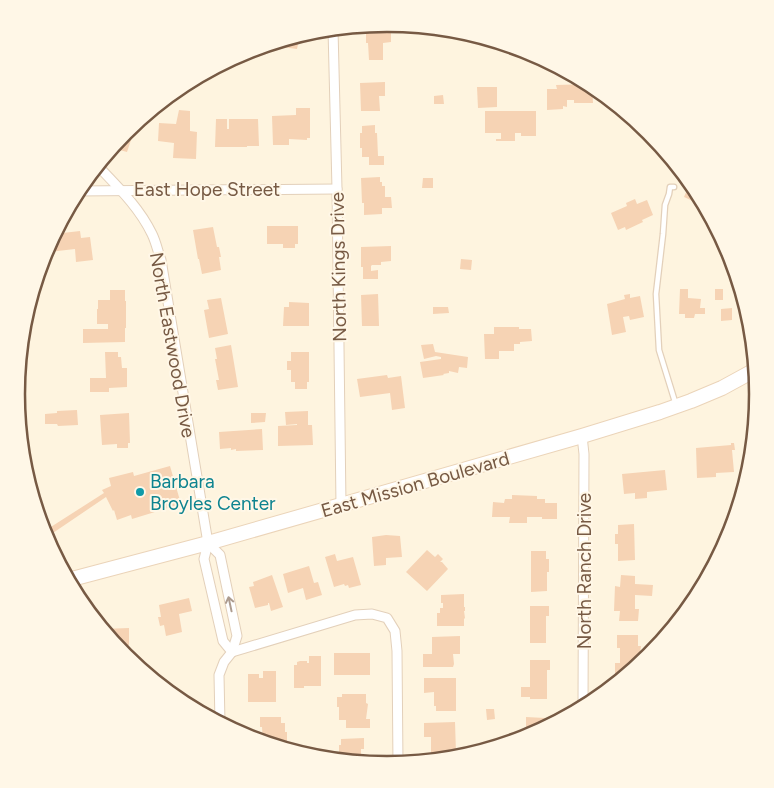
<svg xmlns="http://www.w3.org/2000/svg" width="774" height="788" font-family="Figtree,sans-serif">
<rect width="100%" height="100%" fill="#fef4df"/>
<g fill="#f6d3b4">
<path d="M387 23 394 24V33H391V42L383 43V60H369L368 43H366V25Z"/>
<path d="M300 35 297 49 267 45Z"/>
<path d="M385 82V96H379L380 111H361L360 83Z"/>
<path d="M590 84 592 85 593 103H574V100H567V107L563 106V109L547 110V89H557L556 85Z"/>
<path d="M477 87H497V107L478 108Z"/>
<path d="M443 95 444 104H434V96Z"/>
<path d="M296 108H310V138H307V140L289 139V145H273L272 116 296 115Z"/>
<path d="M179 110 190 111V131L197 132 196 159 173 158 174 143 158 141 159 123 176 124Z"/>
<path d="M485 111H536V136H521V133H515V141H496V139H501V133H485Z"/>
<path d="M216 119H227V129H229V119H258L259 146H247V147H215Z"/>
<path d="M375 125V133H377L378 156H384V165H369V157H362V148H360V133H362V126Z"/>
<path d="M120 137 131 140 127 152 116 149Z"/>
<path d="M380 177V182H382V186H385V197H391L392 208H382V214L364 215V203H362L361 178Z"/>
<path d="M423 178H433V188H422Z"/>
<path d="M690 183 695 188 708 211 694 205 695 202 684 197Z"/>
<path d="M635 199 637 204 647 200 653 215 642 220 643 222 626 230 625 227 618 230 611 213 627 206 626 203Z"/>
<path d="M267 226H298V244H295V248H283V244H267Z"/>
<path d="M213 227 217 247H219L221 257H219L221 270 202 274 199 259H198L193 230Z"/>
<path d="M80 231 81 238 90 237 93 260 76 262 75 249 49 252 48 245 54 234Z"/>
<path d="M391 246V261L381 262V265H372L371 266V271L378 270V279H363V267H361V247Z"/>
<path d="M461 259 472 260 471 270 460 269Z"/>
<path d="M680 289H688V298L701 299 700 308H705V314H695L694 318H685V314H679Z"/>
<rect x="715" y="289" width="8" height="11"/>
<path d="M110 290H125V301H126V328H125V342L83 343V329H108V324H97V309H98V300H110Z"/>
<path d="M378 294 379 326H362L361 295Z"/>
<path d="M630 294V298L640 296 644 317 630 320 629 316 623 317 626 332 612 335 607 304 625 299 624 295Z"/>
<path d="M221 298 228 334 209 338 204 310 209 309 207 300Z"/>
<path d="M289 302 309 303V326H283L284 307H289Z"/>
<path d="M433 307H448L449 313 433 314Z"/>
<path d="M732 308V320L721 321V309Z"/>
<path d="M494 327H519V329H531L532 341 520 342V344H514V351H499V359H485L484 334H494Z"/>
<path d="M433 344 435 352 468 357 467 368 459 367 458 373 449 371V373L443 374 444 375 423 378 420 362 441 359V357L436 356 424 359 421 345Z"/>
<path d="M231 345 238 387 218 390 216 380H219L215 359H217L215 348Z"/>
<path d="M105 352H118V357H121L122 368H127V387L109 388V392H90V378H106Z"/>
<path d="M291 352H309V382H307V389H295V382H291V370H287V361H291Z"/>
<path d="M387 375 388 378 401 376 405 408 392 410 390 393 360 397 357 379Z"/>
<path d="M77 410 78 425 58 426 57 424H45V414L57 413V411Z"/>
<path d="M308 411V425H312L313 445 278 446V426L297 425V424L286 425 285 412Z"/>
<path d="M129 413 130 443H128V448H117V444L102 445 100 415Z"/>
<path d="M251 413H266L265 422 251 423Z"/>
<path d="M262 429 263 450 236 451V449L231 450V448L220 449 219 432Z"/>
<path d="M731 443H734L735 450H732L734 472 716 473V477L697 478 696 448 731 445Z"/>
<path d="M170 466 181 504 132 519 131 515 117 520 114 510 113 511 106 497 47 537H45L43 532 104 493 102 490 111 486 109 478 133 472 134 476Z"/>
<path d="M665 470 667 490 647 492V498L635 499V493L624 494 622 474Z"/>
<path d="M512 495 537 496V499H545V503H557V519H542V517H527V523H509L510 517H492L493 502 504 503 505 499H512Z"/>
<path d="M634 524 635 560 618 561V544H615V534H618V525Z"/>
<path d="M386 535 400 536 402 557 386 558V565L374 566 372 537Z"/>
<path d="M427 550 435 557 438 554 443 559 440 562H442L448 569 427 591 406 572Z"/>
<path d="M531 551H546V559H549V572H547V591L531 592Z"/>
<path d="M335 554 337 561 353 557 361 585 349 588 348 585 345 586 344 584 334 587 325 557Z"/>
<path d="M309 566 314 583 318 582 322 595 306 600 303 588 288 593 283 574Z"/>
<path d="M272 575 283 607 271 611 269 603H268V605L255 608 249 587 254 586 253 582Z"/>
<path d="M621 575 635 576V584L653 585 652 596 635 595V609H639L638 621H619L620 611H614L615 586 620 587Z"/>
<path d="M464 594V607H465V611H464L465 618 464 619V626H437V613H440V608H443V603H441V595Z"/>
<path d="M189 598 192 611 179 614 182 632 166 636 164 625 160 626 158 617H161L159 605Z"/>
<path d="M530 606H549V616H546V643H530Z"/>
<path d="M129 628V645H116L102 629Z"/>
<path d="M617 635H638V646H641L640 653H642V662L623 678H615V663H620V648H617Z"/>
<path d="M460 636V654H453L454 664 453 667H423V654H432V637Z"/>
<rect x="334" y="653" width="36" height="22"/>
<path d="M309 656H321V686H304V688H294V665H297V662L300 661H307V663H309Z"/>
<path d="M530 660H550V670H547V699H530V697H521V687H530Z"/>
<path d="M263 671H276V702H248V674H259V678H263Z"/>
<path d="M424 678H456V711H436V706H434V692L424 693Z"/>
<path d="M342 694H366V703L368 704 366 719H370V728H346V720H339V707H337V697H342Z"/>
<path d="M486 709H494L495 719 487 720Z"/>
<path d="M260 717H281V723H285V732H287V749L263 742 262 727H260Z"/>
<path d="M526 717 545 718V728L529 737 519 740V730H526Z"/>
<path d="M455 722 456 753H431V737H424V723Z"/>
<path d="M364 738V749H361V756H368L369 763 339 760V745H341V739Z"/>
</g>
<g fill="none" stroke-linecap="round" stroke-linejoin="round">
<g stroke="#e3d0ba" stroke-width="7">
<g id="service">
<path d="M674 187H670L669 194 665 205 663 234 656 294 659 350 676 405"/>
<path d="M23 465 24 467"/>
</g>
</g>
<g stroke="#e3d0ba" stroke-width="11">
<g id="minor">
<path d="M333 29 337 189 341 505"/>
<path d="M97 165C117 186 139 207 152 234 156 242 158 252 161 260L208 543 204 559 223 641 232 652"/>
<path d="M77 191 337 189"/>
<path d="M582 436 584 454 583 707"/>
<path d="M208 543 220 555 237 636 232 652 224 662 219 675 220 723"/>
<path d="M232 652 355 615 372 614 387 618 395 631 397 651 398 764"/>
</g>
</g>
<g stroke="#ebd4b9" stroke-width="16">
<path id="secondary" d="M68 580 208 543 582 436 660 412 691 401 722 388 755 370"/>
</g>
<use href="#service" stroke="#fff" stroke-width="4.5"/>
<use href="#minor" stroke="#fff" stroke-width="9"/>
<use href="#secondary" stroke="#fff" stroke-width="14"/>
</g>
<defs><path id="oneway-shaft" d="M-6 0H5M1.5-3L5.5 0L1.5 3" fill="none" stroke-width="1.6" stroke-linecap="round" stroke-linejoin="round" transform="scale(1.25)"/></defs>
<use stroke="#ad9c8f" href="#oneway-shaft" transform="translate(230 604) rotate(-102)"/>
<circle fill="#0f9aa8" stroke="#fff7e7" stroke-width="2" cx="140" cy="492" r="5"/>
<g text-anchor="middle" stroke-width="4" stroke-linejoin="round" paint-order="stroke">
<g font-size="19" fill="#775a44" stroke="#fff7e7">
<text x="207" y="196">East Hope Street</text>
<text transform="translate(338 267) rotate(-91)" y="7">North Kings Drive</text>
<text transform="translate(173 345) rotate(80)" y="7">North Eastwood Drive</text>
<text transform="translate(415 484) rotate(-16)" y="7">East Mission Boulevard</text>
<text transform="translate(584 571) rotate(-90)" y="7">North Ranch Drive</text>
</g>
<g font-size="19" fill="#0d838f" stroke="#fff7e7" text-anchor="start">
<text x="150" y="488">Barbara<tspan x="150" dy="22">Broyles Center</tspan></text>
</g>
</g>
<path d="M0 0H774V788H0ZM25 394a362 362 0 1 1 724 0a362 362 0 1 1-724 0Z" fill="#fff7e7" fill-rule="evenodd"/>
<path fill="none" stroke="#775a44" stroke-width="2.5" d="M25 394a362 362 0 1 1 724 0a362 362 0 1 1-724 0Z"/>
</svg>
